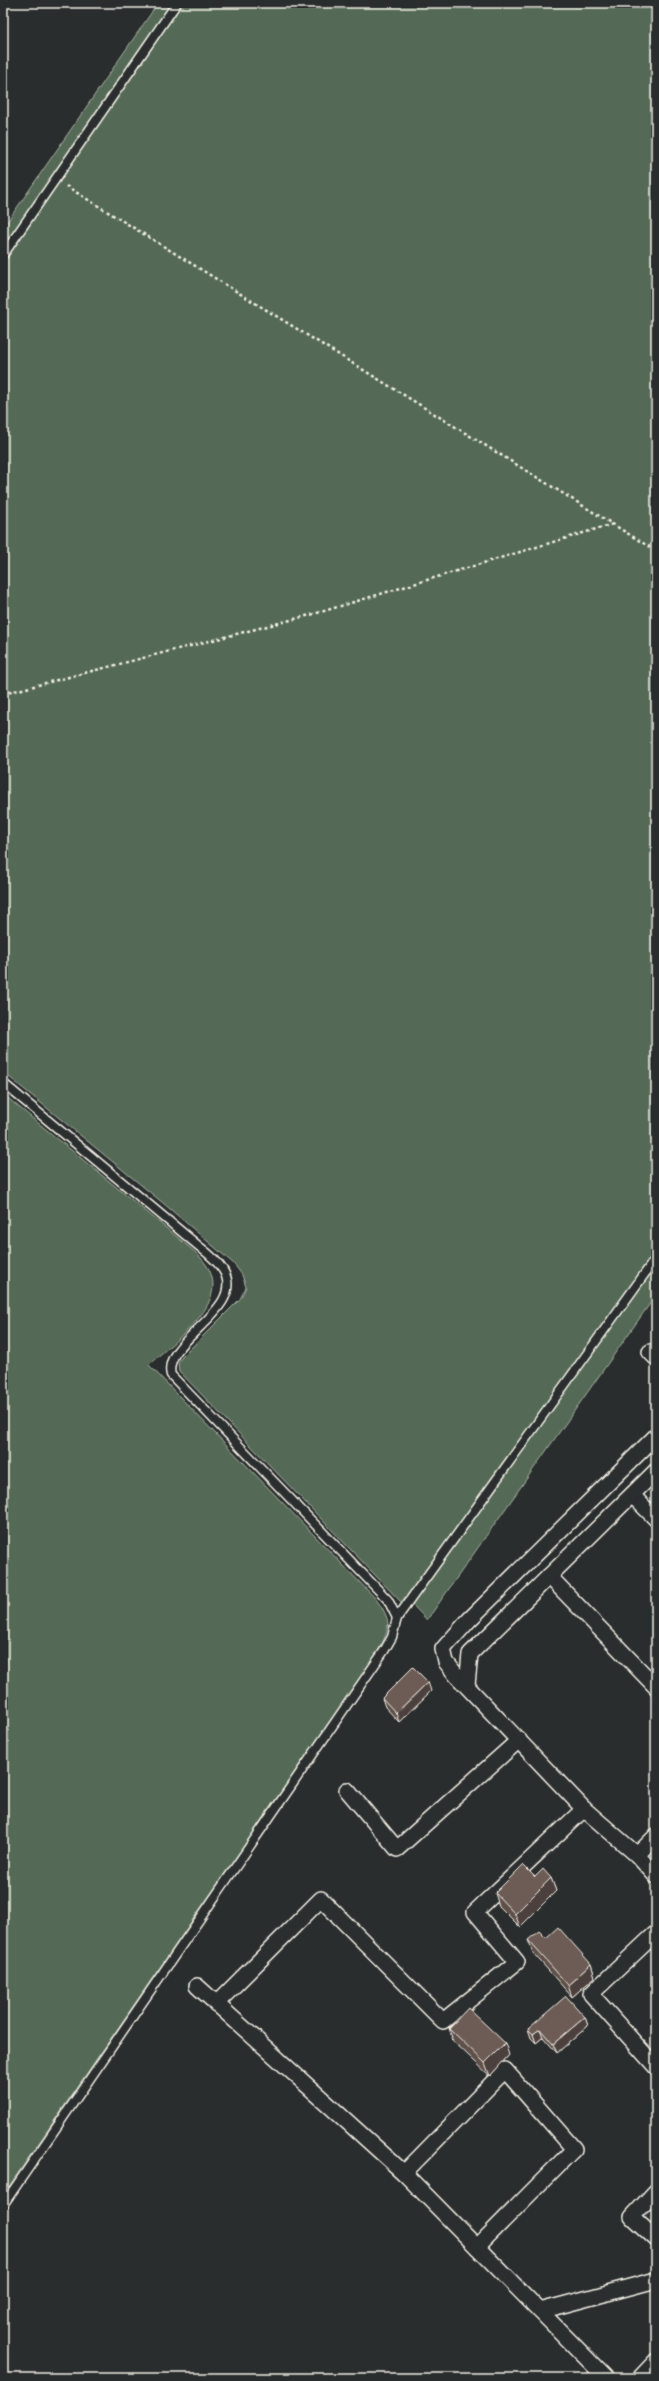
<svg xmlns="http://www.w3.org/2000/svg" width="659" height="2381" font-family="'Architects Daughter',sans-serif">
<rect width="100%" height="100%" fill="#2a2d2e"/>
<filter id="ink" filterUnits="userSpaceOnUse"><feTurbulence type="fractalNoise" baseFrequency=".025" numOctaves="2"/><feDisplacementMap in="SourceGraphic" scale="8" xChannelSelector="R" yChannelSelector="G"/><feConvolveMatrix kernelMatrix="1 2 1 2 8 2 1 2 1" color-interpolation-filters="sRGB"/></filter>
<g filter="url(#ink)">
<g fill="#546b57" stroke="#a4aea0">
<path d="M158 3H656V1295L427 1620 405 1597 401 1602 179 1371 178 1362 182 1357 240 1299 246 1287 242 1275 234 1264 163 1203 3 1072V228Z"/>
<path d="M3 1094 188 1246C195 1252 202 1258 207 1266 232 1305 172 1341 149 1365L375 1598C392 1620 391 1627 378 1651L3 2195Z"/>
</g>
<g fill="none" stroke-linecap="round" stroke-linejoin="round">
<g stroke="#f4f1e8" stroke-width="11">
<g id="service">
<path d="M3 255 177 3"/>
<path d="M3 1083 201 1248C209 1254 217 1261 223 1270 248 1310 161 1340 171 1375L388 1600 397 1618 392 1637 384 1651 3 2205"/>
<path d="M397 1618 656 1258"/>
</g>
</g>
<g stroke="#f4f1e8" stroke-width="18">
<g id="minor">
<path d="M650 1352 656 1358"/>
<path d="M656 1436 469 1620 443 1649 446 1662 457 1676 584 1809 637 1855 656 1876"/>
<path d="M632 1495 656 1519"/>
<path d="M549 1576 656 1687"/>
<path d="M467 1685 470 1654 656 1471"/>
<path d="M347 1790 397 1849 519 1740"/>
<path d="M637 1855 656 1836"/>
<path d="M656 1933 591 1994 656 2067"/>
<path d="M197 1986 404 2173 606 2378"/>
<path d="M216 2004 321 1899 443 2021 517 1962 475 1912 584 1809"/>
<path d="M404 2173 505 2070 574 2149 477 2247"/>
<path d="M656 2191 632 2217 656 2239"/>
<path d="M540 2311 656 2280"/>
<path d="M640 2378 656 2361"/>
</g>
</g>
<g stroke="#f4f1e8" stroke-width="2.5" stroke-dasharray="3 3" stroke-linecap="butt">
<path d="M66 186 656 551"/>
<path d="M3 694 314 614 613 524"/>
</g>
<use href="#service" stroke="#2a2d2e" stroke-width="8"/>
<use href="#minor" stroke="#2a2d2e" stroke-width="15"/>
</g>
<g fill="#5e4f4a" stroke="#f4f1e8">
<path d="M431 1691 399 1722 385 1707 382 1698Z"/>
<path d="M535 1877 551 1878 556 1891 520 1927 499 1906 495 1893Z"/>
<path d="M546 1938 591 1964 595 1977 572 1997 533 1953 528 1940Z"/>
<path d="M585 2017 588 2026 557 2053 543 2037 536 2043 531 2038 528 2029Z"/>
<path d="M449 2028 509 2055 490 2076 453 2041Z"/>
</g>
<g fill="#4c403c" stroke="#f4f1e8">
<path d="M428 1682 431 1691 399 1722 396 1713Z"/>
<path d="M551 1878 556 1891 520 1927 515 1914Z"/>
<path d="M591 1964 595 1977 572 1997 568 1985Z"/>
<path d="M585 2017 588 2026 557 2053 553 2044Z"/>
<path d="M540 2029 543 2037 536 2043 533 2034Z"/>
<path d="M505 2043 509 2055 490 2076 485 2063Z"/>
</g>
<g fill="#6d5c56" stroke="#f4f1e8">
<path d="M413 1667 428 1682 396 1713 382 1698Z"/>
<path d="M523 1865 535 1877 543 1869 551 1878 515 1914 495 1893Z"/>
<path d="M558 1927 591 1964 568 1985 528 1940 539 1931 546 1938Z"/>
<path d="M566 1996 585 2017 553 2044 540 2029 533 2034 528 2029Z"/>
<path d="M468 2008 505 2043 485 2063 449 2028Z"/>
</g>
</g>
<rect width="659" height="2381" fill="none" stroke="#2a2d2e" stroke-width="16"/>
<rect x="8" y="8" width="643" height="2365" fill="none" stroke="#f4f1e8" stroke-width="1.5" filter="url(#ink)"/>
</svg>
